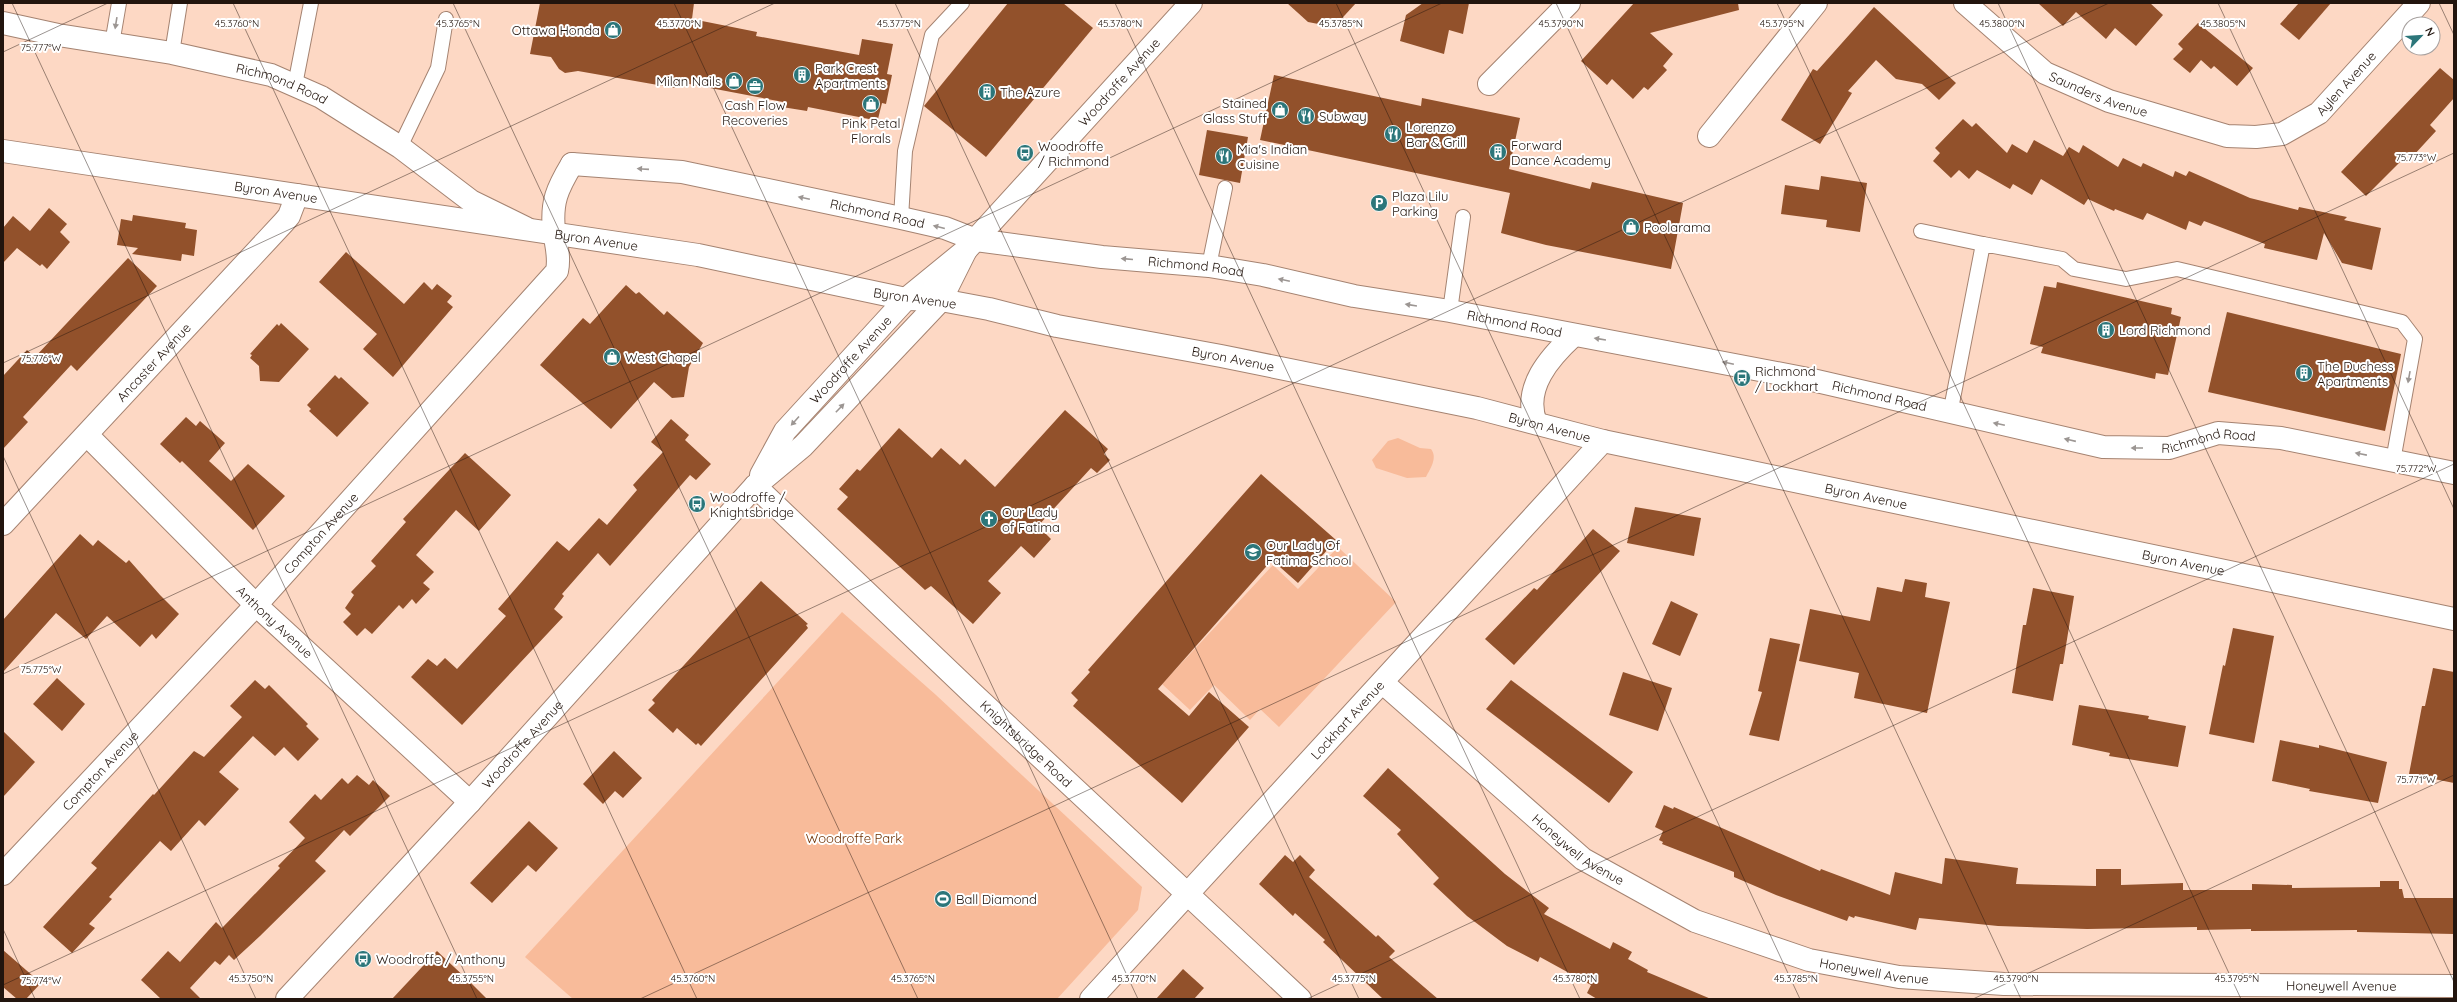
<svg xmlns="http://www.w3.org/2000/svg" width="2457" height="1002" font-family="Quicksand,sans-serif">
<rect width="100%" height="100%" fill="#fdd8c4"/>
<g fill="#f8bb9a">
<path d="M1398 438 1420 448 1431 449C1438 458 1430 469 1426 477L1407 478 1376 468 1372 460 1388 441Z"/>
<path d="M1338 547 1396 602 1279 727 1260 709 1250 720 1214 685 1190 710 1162 684 1273 565 1298 589Z"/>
<path d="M842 612 936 695 1142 887 1138 910 1057 999H573L525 957Z"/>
</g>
<g fill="#92512b">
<path d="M540 3H694L692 19 757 32 756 36 859 55 862 39 893 44 887 74 892 75 886 104 882 103 878 119H869L808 107 807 111 782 107 783 102 684 83V86L676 84 675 88 578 71 565 73 559 69 551 57 530 54Z"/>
<path d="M1008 3H1063L1093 28 986 157 924 106Z"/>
<path d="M1287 3H1356L1334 27 1308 22Z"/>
<path d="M1423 3H1469L1463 34 1449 30 1444 54 1400 41 1406 15Z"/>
<path d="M1634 3H1738L1739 10 1650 33 1673 54 1663 66 1667 70 1648 90 1644 87 1633 99 1612 79 1607 85 1581 61Z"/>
<path d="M2038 3H2150L2163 15 2136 46 2115 28 2106 39 2076 12 2063 26Z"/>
<path d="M2299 3H2331L2299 40 2280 24Z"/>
<path d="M1874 7 1956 83 1939 100 1922 84 1896 79 1876 60 1848 91 1852 93 1820 144 1781 120 1813 69 1817 71Z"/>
<path d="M2198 23 2253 68 2237 86 2214 66 2211 69 2201 60 2190 73 2173 59 2183 49 2178 44Z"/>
<path d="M2440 68 2454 80V98L2430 125 2436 131 2413 156 2409 153 2366 196 2341 172Z"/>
<path d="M1274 75 1421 106 1422 98 1520 118 1509 169 1590 189 1592 182 1683 203 1671 269 1546 245 1501 233 1510 193 1260 140Z"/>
<path d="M1963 119 1972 127 1976 123 2007 153 2012 144 2027 153 2034 140 2063 156 2069 147 2079 153 2083 145 2118 167 2123 158 2141 167 2143 163 2173 177 2175 171 2186 176 2189 171 2250 198 2298 210 2299 207 2347 217 2344 220 2381 228 2372 270 2342 263 2324 233 2317 260 2264 248 2265 244 2204 221 2201 226 2189 221 2186 230 2147 213 2143 220 2115 209 2114 211 2088 199 2084 205 2041 179 2032 195 2013 184 2010 189 1977 170 1969 179 1959 170 1951 178 1933 161 1940 153 1935 148Z"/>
<path d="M1207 130 1248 137 1240 183 1199 175Z"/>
<path d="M1821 176 1867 183 1860 232 1826 227 1827 220 1781 214 1785 185 1819 190Z"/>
<path d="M49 208 67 224 60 232 70 242 47 269 42 264 40 266 17 248 3 263V228L13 216 30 231Z"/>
<path d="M133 215 186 223 185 228 197 230 194 256 182 254 181 261 132 254 138 248 117 245 121 219 132 221Z"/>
<path d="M346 252 404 304 424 282 432 290 437 284 452 296 447 302 453 307 393 377 363 349 377 334 319 282Z"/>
<path d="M128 258 157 286 77 371 71 365 23 417 28 422 3 449V376L27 350 35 357Z"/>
<path d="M2057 282 2172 308 2171 314 2181 317 2168 375 2156 373 2155 379 2041 353 2043 347 2030 344 2044 286 2056 288Z"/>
<path d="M626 285 636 294 639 292 664 315 667 311 703 343 689 367 684 397 672 398 654 382 611 429 540 365 583 318 590 324Z"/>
<path d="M2227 312 2401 354 2385 431 2208 392Z"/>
<path d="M281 323 309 349 279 382 260 381 259 366 250 358 252 355 250 354 277 324 279 326Z"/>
<path d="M335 375 339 379 341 377 369 403 337 437 309 411 311 409 307 405Z"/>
<path d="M1065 410 1108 449 1104 454 1110 460 1097 473 1091 468 1038 526 1051 539 1034 558 1021 546 988 581 1001 593 973 624 931 586 925 590 837 509 848 497 839 489 857 469 860 471 899 428 932 458 941 448 960 465 965 459 995 487Z"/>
<path d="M186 417 196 426 200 421 225 443 209 461 231 481 248 464 285 496 253 530 182 461 180 463 160 444Z"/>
<path d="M671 419 689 435 685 440 711 464 696 480 690 475 610 566 598 553 562 594 564 596 554 609 563 617 462 725 411 677 428 659 437 666 445 658 457 669 506 616 498 609 557 541 569 551 599 518 607 525 637 490 633 485 663 452 651 442Z"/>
<path d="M465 453 511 495 479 531 456 510 416 555 434 572 423 583 430 589 416 604 412 599 403 609 399 605 372 634 365 628 357 636 343 622 351 614 345 608 354 595 351 592 376 566 371 561 406 522 403 519Z"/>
<path d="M1261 474 1336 540 1298 583 1272 560 1158 689 1189 716 1209 692 1249 727 1182 803 1073 706 1078 700 1071 693 1090 672 1088 670Z"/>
<path d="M1635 507 1701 518 1694 556 1627 543Z"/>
<path d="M1593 529 1620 551 1514 665 1485 639 1534 588 1537 590Z"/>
<path d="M80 534 93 546 98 540 126 563 129 560 160 595 179 614 156 639 152 634 140 647 107 616 86 639 56 613 3 672V620Z"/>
<path d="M1905 579 1927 583 1925 597 1950 602 1927 713 1854 698 1859 673 1799 661 1810 609 1870 621 1877 587 1902 592Z"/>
<path d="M761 581 808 624 806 625 808 628 701 746 698 743 696 745 677 728 673 733 648 710 655 703 652 700Z"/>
<path d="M2033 588 2074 596 2063 664H2060L2053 701 2012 693 2023 625H2026Z"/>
<path d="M1671 601 1698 614 1680 656 1652 644Z"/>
<path d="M2233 628 2274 636 2254 743 2209 734 2223 665 2225 666Z"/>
<path d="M1770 638 1800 644 1779 741 1749 735 1762 692 1758 691Z"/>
<path d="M2433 668 2454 672V783L2409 774 2422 706H2425Z"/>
<path d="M1623 672 1672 688 1658 731 1609 715Z"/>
<path d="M57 678 85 704 62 731 33 704Z"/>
<path d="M255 680 265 689 269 685 308 724 306 726 319 739 298 761 284 747 275 756 253 736 219 772 239 789 205 826 199 820 171 851 160 841 109 897 112 899 89 924 95 928 72 953 43 927 97 868 91 863 153 794 154 795 194 751 204 757 242 717 230 706Z"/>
<path d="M1511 680 1633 772 1609 803 1486 709Z"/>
<path d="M2079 705 2149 716 2148 719 2186 726 2178 767 2109 756 2110 753 2072 745Z"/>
<path d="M3 731 35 762 3 797Z"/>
<path d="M2280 740 2319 748V745L2387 762 2378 803 2309 791 2310 789 2272 781Z"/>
<path d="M614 751 642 778 623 798 615 791 603 804 583 784Z"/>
<path d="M1388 768 1505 874 1549 908 1544 914 1610 949 1613 942 1632 952 1628 959 1648 970 1647 972 1711 999H1597L1587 993 1591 985 1540 957 1538 962 1507 946 1467 916 1433 884 1439 878 1397 834 1401 830 1363 796Z"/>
<path d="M357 775 369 785 373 780 390 796 350 836 344 830 315 861 326 871 260 936 234 960 229 955 220 965 215 961 190 988 201 999H161L141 980 168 951 180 962 216 922 222 928 280 868 278 866 305 838 289 822 315 794 321 800 342 778 348 784Z"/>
<path d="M1664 805 1673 809 1674 807 1820 871 1821 869 1890 895 1895 872 1942 884 1945 858 2018 868 2016 884 2096 886V869H2121V885L2183 883V890H2252V884L2292 885V888L2380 887V881H2399V889H2402L2404 898H2454V934L2357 932V930L2251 931V929L2197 930V927L2087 929 1998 926 1919 918 1916 930 1855 916 1854 918 1849 916 1847 921 1776 895 1734 877V872L1662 844 1663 842 1659 840 1663 831 1655 827Z"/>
<path d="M529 821 558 848 536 872 528 865 492 903 470 883Z"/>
<path d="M1285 855 1293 862 1300 855 1315 870 1309 877 1376 937 1378 935 1395 951 1389 957 1438 999H1383L1323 942 1325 940 1295 913 1293 916 1259 884Z"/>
<path d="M3 950 41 983 26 999H17L3 987Z"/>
<path d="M437 951 470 982 487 999H392Z"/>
<path d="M1183 969 1204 988 1194 999H1156Z"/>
</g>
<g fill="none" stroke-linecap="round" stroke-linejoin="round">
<g stroke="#a58371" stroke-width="16">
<g id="lane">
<path d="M112 44 119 3"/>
<path d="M172 53 180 3"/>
<path d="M295 85 311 3"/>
<path d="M400 147 438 68 446 19"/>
<path d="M901 218 905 151 932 35 962 3"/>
<path d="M1921 231 1983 244"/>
<path d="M1209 266 1225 188"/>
<path d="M1450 311 1463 217"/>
<path d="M1950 414 1983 244 2062 259 2074 269 2126 279 2177 269 2402 322 2415 339 2393 461"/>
</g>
</g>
<g stroke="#a58371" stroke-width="24">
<g id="street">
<path id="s1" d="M1965 3 2045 73 2109 101 2227 136 2256 137 2282 134 2319 113 2419 3"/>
<path d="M1489 84 1569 3"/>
<path d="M1709 136 1816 3"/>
<path id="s2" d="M3 151 698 255 906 299"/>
<path d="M1536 423C1522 388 1550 357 1574 335"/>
<path id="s3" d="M87 435 256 605 470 802"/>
<path id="s4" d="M755 486 972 693 1300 999"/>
<path id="s5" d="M3 524 284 222 289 216 297 195"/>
<path id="s6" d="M1383 683 1583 859 1695 921 1809 960 1899 977 2004 984 2454 986"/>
<path id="s7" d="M3 874 256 605 557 271C560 256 556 246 554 231 551 202 557 189 572 164"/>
<path id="s8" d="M1091 999 1603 441"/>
</g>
</g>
<g stroke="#a58371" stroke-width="24">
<g id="secondary">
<path id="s9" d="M3 23 58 35 172 53 271 75 321 97 400 147 471 201 526 228"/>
<path id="s10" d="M572 164 682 172 901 218 945 228 976 240 1102 257 1209 266 1263 275 1354 296 1450 311 1808 379 2103 447 2169 448 2218 433 2281 438 2454 473"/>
<path id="s11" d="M906 299 941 300 989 309 1057 326 1221 356 1477 408 1603 441 2454 619"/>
<path id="s12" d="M761 475 785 431 906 299 966 250 1191 3"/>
<path id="s13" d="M287 999 470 802 755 486 803 446 941 300 966 250"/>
</g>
</g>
<use href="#lane" stroke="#fff" stroke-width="14"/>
<use href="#street" stroke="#fff" stroke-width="22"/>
<use href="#secondary" stroke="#fff" stroke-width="22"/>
</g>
<defs><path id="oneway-solid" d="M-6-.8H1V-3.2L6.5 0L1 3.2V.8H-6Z"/></defs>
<g fill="#9c9693">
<use href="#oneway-solid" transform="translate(116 23) rotate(99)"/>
<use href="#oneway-solid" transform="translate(643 169) rotate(-176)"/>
<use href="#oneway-solid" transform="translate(804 198) rotate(-168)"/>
<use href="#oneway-solid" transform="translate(939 227) rotate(-166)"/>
<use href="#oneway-solid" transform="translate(1127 259) rotate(-175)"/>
<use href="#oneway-solid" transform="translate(1284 280) rotate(-168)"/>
<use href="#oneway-solid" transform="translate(1411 305) rotate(-171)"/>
<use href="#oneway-solid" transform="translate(1600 339) rotate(-171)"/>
<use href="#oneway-solid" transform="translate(1728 363) rotate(-168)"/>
<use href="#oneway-solid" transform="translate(2409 377) rotate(100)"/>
<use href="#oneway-solid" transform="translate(840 408) rotate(-46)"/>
<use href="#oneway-solid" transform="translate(795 421) rotate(132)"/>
<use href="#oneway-solid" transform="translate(1999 424) rotate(-168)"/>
<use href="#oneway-solid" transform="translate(2070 440) rotate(-167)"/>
<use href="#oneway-solid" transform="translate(2137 448) rotate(-180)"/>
<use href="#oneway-solid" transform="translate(2361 454) rotate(-169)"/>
</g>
<path fill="none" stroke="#22150e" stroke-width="1" stroke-opacity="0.45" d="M12 3 477 999M233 3 697 999M453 3 918 999M674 3 1138 999M895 3 1359 999M1115 3 1580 999M1336 3 1800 999M1556 3 2021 999M1777 3 2241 999M1998 3 2454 982M2218 3 2454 509M2439 3 2454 35M3 52 108 3M3 363 775 3M3 456 256 999M3 674 1442 3M3 929 35 999M3 985 2109 3M640 999 2454 153M1307 999 2454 464M1973 999 2454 775"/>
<defs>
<g id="shop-disc" transform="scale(0.9)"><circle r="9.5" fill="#2c767a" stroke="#fff"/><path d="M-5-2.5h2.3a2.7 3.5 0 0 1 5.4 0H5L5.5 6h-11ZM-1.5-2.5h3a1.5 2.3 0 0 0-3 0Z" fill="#fff"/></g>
<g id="building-disc" transform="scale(0.9)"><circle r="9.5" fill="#2c767a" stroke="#fff"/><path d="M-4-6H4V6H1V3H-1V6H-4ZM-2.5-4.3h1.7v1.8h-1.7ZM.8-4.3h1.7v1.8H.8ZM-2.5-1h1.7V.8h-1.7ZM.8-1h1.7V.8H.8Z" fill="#fff"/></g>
<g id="office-disc" transform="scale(0.9)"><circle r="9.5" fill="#2c767a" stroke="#fff"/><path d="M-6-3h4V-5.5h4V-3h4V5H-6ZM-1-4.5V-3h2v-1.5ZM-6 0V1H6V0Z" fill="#fff"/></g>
<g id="restaurant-disc" transform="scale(0.9)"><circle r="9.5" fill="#2c767a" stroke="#fff"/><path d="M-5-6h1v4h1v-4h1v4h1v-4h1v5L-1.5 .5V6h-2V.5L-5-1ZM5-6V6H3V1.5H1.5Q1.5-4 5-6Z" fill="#fff"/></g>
<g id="bus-disc" transform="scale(0.9)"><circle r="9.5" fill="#2c767a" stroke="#fff"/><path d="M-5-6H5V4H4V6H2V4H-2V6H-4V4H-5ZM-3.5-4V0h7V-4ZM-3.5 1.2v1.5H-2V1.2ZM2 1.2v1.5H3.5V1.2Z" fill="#fff"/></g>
<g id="parking-disc" transform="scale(0.9)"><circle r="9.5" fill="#2c767a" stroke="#fff"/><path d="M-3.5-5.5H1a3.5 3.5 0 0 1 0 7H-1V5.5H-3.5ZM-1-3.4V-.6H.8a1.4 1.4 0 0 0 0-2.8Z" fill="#fff"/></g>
<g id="church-disc" transform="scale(0.9)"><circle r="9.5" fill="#2c767a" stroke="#fff"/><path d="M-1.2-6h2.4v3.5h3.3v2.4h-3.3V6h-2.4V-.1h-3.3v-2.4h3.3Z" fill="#fff"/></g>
<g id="school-disc" transform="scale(0.9)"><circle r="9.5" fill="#2c767a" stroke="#fff"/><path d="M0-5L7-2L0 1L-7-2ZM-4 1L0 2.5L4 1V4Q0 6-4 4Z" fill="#fff"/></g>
<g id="stadium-disc" transform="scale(0.9)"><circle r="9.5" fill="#2c767a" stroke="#fff"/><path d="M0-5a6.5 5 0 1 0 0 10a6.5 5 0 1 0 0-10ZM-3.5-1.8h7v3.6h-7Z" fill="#fff"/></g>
</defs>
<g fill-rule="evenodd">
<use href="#shop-disc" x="613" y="30"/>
<use href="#building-disc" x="802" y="75"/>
<use href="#shop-disc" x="734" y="81"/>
<use href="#office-disc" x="755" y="86"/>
<use href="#building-disc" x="987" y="92"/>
<use href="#shop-disc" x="871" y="104"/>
<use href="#shop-disc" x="1280" y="110"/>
<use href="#restaurant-disc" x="1306" y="116"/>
<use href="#restaurant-disc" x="1393" y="134"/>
<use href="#building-disc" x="1498" y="152"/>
<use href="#bus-disc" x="1025" y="153"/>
<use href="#restaurant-disc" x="1224" y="156"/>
<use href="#parking-disc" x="1379" y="203"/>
<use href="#shop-disc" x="1631" y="227"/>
<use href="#building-disc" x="2106" y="330"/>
<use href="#shop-disc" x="612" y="357"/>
<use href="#building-disc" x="2304" y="373"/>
<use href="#bus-disc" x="1742" y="378"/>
<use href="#bus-disc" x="697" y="504"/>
<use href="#church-disc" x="989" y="519"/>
<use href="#school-disc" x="1253" y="552"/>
<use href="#stadium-disc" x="943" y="899"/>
<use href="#bus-disc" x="363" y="959"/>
</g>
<g text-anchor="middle" stroke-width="4" stroke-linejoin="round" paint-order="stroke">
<g font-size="13" fill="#22150e" stroke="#fff" text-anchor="start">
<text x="600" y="35" text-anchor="end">Ottawa Honda</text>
<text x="815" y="73">Park Crest<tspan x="815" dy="15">Apartments</tspan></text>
<text x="721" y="86" text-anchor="end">Milan Nails</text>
<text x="1000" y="97">The Azure</text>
<text x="1267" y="108" text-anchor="end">Stained<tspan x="1267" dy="15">Glass Stuff</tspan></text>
<text x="755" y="110" text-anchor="middle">Cash Flow<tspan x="755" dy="15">Recoveries</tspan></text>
<text x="1319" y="121">Subway</text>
<text x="871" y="128" text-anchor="middle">Pink Petal<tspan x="871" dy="15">Florals</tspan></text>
<text x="1406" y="132">Lorenzo<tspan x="1406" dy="15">Bar &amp; Grill</tspan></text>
<text x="1511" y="150">Forward<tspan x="1511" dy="15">Dance Academy</tspan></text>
<text x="1038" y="151">Woodroffe<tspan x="1038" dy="15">/ Richmond</tspan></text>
<text x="1237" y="154">Mia's Indian<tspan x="1237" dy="15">Cuisine</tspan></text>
<text x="1392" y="201">Plaza Lilu<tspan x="1392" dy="15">Parking</tspan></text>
<text x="1644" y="232">Poolarama</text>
<text x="2119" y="335">Lord Richmond</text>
<text x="625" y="362">West Chapel</text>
<text x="2317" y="371">The Duchess<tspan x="2317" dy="15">Apartments</tspan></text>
<text x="1755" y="376">Richmond<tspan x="1755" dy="15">/ Lockhart</tspan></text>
<text x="710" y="502">Woodroffe /<tspan x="710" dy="15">Knightsbridge</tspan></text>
<text x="1002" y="517">Our Lady<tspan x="1002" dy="15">of Fatima</tspan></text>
<text x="1266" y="550">Our Lady Of<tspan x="1266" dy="15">Fatima School</tspan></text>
<text x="956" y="904">Ball Diamond</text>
<text x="376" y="964">Woodroffe / Anthony</text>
</g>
<g font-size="13" fill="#22150e" stroke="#fff">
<text dy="5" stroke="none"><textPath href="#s12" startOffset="534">Woodroffe Avenue</textPath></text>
<text dy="5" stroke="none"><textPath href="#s1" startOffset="437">Aylen Avenue</textPath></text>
<text dy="5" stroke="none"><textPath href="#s9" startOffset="286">Richmond Road</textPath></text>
<text dy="5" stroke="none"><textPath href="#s1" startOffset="164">Saunders Avenue</textPath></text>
<text dy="5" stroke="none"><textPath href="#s2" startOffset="276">Byron Avenue</textPath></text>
<text dy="5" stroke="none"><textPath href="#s10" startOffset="310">Richmond Road</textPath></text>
<text dy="5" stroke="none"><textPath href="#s2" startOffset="600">Byron Avenue</textPath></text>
<text dy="5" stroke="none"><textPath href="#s10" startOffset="634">Richmond Road</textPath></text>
<text transform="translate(915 298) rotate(8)" y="5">Byron Avenue</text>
<text dy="5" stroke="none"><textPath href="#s10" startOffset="958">Richmond Road</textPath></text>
<text dy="5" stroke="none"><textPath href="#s11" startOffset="333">Byron Avenue</textPath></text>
<text dy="5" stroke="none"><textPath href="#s12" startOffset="147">Woodroffe Avenue</textPath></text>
<text dy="5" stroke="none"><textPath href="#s5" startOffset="221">Ancaster Avenue</textPath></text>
<text dy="5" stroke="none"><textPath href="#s10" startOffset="1330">Richmond Road</textPath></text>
<text dy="5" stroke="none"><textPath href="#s11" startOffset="657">Byron Avenue</textPath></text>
<text dy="5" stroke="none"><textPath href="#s10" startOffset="1666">Richmond Road</textPath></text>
<text dy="5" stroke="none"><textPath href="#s11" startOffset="981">Byron Avenue</textPath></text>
<text dy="5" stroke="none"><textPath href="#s7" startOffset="466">Compton Avenue</textPath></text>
<text dy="5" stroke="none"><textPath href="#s11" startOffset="1305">Byron Avenue</textPath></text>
<text dy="5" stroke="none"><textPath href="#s3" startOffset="265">Anthony Avenue</textPath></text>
<text dy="5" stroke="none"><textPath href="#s8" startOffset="379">Lockhart Avenue</textPath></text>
<text dy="5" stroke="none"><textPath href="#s13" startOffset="347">Woodroffe Avenue</textPath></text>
<text dy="5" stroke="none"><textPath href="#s4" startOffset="374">Knightsbridge Road</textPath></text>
<text dy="5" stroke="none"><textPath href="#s7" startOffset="142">Compton Avenue</textPath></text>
<text dy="5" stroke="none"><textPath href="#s6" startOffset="257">Honeywell Avenue</textPath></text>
<text dy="5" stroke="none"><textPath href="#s6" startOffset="581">Honeywell Avenue</textPath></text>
<text dy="5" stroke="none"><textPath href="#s6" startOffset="1049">Honeywell Avenue</textPath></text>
</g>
<g font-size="13" fill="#6e2f00" stroke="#fff">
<text x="854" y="843">Woodroffe Park</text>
</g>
</g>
<g font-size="10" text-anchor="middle" fill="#22150e" stroke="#fff" stroke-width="4" stroke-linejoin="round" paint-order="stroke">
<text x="237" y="27">45.3760°N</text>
<text x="458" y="27">45.3765°N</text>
<text x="679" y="27">45.3770°N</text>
<text x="899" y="27">45.3775°N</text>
<text x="1120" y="27">45.3780°N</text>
<text x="1341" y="27">45.3785°N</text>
<text x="1561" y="27">45.3790°N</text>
<text x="1782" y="27">45.3795°N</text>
<text x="2002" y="27">45.3800°N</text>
<text x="2223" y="27">45.3805°N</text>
<text x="41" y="51">75.777°W</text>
<text x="2416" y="161">75.773°W</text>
<text x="41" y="362">75.776°W</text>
<text x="2416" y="472">75.772°W</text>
<text x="41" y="673">75.775°W</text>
<text x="2416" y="783">75.771°W</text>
<text x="251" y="982">45.3750°N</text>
<text x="472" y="982">45.3755°N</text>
<text x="693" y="982">45.3760°N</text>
<text x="913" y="982">45.3765°N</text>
<text x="1134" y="982">45.3770°N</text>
<text x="1354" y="982">45.3775°N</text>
<text x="1575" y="982">45.3780°N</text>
<text x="1796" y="982">45.3785°N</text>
<text x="2016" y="982">45.3790°N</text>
<text x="2237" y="982">45.3795°N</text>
<text x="41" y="984">75.774°W</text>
</g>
<rect width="2457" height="1002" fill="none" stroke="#22150e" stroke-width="8"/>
<g transform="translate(2421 36) rotate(65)"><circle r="19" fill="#ffffff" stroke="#a7a19f"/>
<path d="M0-3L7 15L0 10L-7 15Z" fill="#2c767a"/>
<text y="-6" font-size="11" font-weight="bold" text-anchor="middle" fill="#22150e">N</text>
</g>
</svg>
